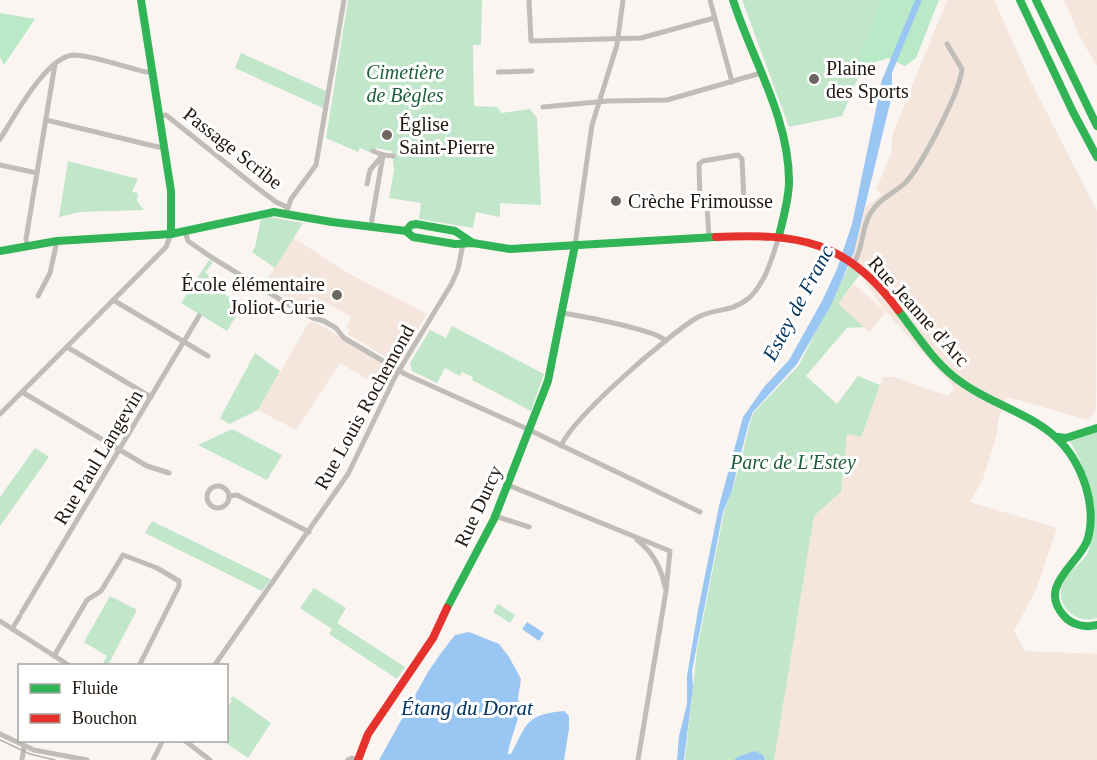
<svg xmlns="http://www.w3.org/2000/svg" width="1097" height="760" font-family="'Times New Roman',serif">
<rect width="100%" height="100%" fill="#fbf5f1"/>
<g fill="#f4e6dd">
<path d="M947 0H994L1028 76 1097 211 1096 411 1088 420 1007 397 998 420 997 434 983 479 970 502 1057 528 1036 590 1014 631 1025 651 1097 654V760H774L814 516 841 492 847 433 861 436 883 377H894L948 396 955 388 886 312 869 332 837 304 854 284 885 311 860 274 849 266 866 206 882 195 876 189 891 154 893 133Z"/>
<path d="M1064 0H1097V66L1082 41Z"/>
<path d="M294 238 344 271 427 314 400 360 392 361 348 334 350 330 346 327 351 317 327 303 321 312 316 310 313 314 264 284Z"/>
<path d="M309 322H316L387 366 388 375 381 388 340 363 296 430 258 410Z"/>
</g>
<g fill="#c1e6ca">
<path d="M348 0H482L481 45H473L474 106 497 107 502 113 530 109 537 118 541 205 500 203V217L476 212 473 228 419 219 421 203 389 198 394 170 392 151 376 148 372 153 360 148 358 152 326 138Z"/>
<path d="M742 0H891L842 116 789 127Z"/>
<path d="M241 53 326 91 323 108 235 68Z"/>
<path d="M68 161 138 179 132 192 138 193 137 201 144 210 79 212 59 217Z"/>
<path d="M270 217 303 223 275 268 252 252 255 247 261 219Z"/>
<path d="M209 260 213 262 206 272 214 287 242 306 227 331 181 303Z"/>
<path d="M849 266 860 274 838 304 864 327 847 328 806 376 837 404 858 376 880 385 861 437 847 434 841 492 814 516 774 760H685L697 650 724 512 740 465 750 422 754 412 799 365Z"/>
<path d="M452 326 544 374 531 411 472 380 473 377 462 372 460 376 445 368 437 383 412 371 410 363 430 330 446 338Z"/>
<path d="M255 353 280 371 258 410 229 424 220 418Z"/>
<path d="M232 429 282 455 267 480 198 445Z"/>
<path d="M1097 429V618C1079 624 1058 610 1061 589 1064 573 1080 566 1088 553 1097 518 1089 470 1069 440Z"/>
<path d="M35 448 49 457 0 526V497Z"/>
<path d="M152 521 266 577 271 579 262 591 145 533Z"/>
<path d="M314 588 346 608 337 623 405 667 397 679 329 634 332 629 300 608Z"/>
<path d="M110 596 137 610 108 665H102L107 656 84 642Z"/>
<path d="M498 604 515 615 510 623 493 612Z"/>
<path d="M233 696 271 723 248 758 223 741 226 740 227 707 232 701 230 699Z"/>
</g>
<g fill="#bae9c8">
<path d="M882 0H939L916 58 905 66 888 58 865 66 859 57Z"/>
<path d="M0 13 35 19 4 65 0 57Z"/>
</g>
<g fill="#9ac6f4">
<path d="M915 0H922L892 73V95L854 252 831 305 797 364 753 412 749 422 731 493 723 512 692 671 693 687 684 760H677L679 736 687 704V676L698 610 719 506 743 417 764 387 789 360 822 301 837 269 852 224 882 80Z"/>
<path d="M527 622 544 633 539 641 522 629Z"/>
<path d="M469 632 499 644 509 657 521 679 518 698 520 712 509 747 508 754H511C527 723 527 714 564 711L569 716V729L564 760H379L428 672 441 653 455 635Z"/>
<path d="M755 751 763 755 765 760H734L738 757Z"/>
</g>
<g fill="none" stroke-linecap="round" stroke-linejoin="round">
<g stroke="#c0bdb9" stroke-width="5">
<path d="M529 0 531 41 641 38 714 18"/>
<path d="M710 0 732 82"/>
<path d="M498 72 532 71"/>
<path d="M543 107 608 101 667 100 761 73"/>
<path d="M160 116 166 115 256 187 276 202 287 207"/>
<path d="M46 120 158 147H165"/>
<path d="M0 139C14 118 46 56 74 55 91 55 128 68 146 72H152"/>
<path d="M373 151 383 155 393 156"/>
<path d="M738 155 742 159 744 201 739 204 703 206 700 202 699 164 703 161Z"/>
<path d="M0 165 37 173"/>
<path d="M367 184 370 170 382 156"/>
<path d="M707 206 709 237"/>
<path d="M286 214 291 199 316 165 344 0"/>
<path d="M371 225 383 155"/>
<path d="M185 231 188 241 211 257 286 303 313 318 324 321 336 328 344 338 405 374 523 427 700 512"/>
<path d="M575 245 592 125 617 45 623 0"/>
<path d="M27 246 26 239 55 64"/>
<path d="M854 263C864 247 861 226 872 211 879 199 894 193 904 184 920 169 960 92 962 69L947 44"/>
<path d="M38 296 50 273 57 241"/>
<path d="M113 300 208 356"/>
<path d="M563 313C581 316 657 330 666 341"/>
<path d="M67 347 151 397"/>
<path d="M22 392 147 466 169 473"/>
<path d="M0 414 166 247 171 234"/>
<path d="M561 446C573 417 669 334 698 317 716 308 731 313 749 298 766 282 772 258 779 236"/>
<path d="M508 485 670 551 666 591 638 760"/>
<circle cx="218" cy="497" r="11"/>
<path d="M229 496 237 495 309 532"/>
<path d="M495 516 529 527"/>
<path d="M637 540C653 552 661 567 665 587"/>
<path d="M22 612 199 316"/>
<path d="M0 621 70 666"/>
<path d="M12 629 20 616"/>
<path d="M54 656 87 600 101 591 123 555 157 568 179 581V586L139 666"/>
<path d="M214 666 348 474 395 377 452 283 458 269 463 244"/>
<path d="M0 734 34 750 87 760"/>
<path d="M184 740 210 760"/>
<path d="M22 760 24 747"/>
<path d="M153 760 163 740"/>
<path d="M348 760 352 758 357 760"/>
</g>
<g stroke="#30b455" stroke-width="8">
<path d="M141 0 171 191V234"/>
<path d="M733 0C752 59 789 118 789 181 789 200 783 218 779 236"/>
<path d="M1020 0 1073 112 1097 157"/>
<path d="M1036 0 1097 126"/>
<path d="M406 231 411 225 416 224 455 231 473 243"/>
<path d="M0 251 57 241 171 234 274 212 332 222 406 231 413 237 455 244 473 243 510 249 716 237"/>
<path d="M898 310C915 332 931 358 953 376 1004 417 1063 413 1086 487 1091 503 1093 524 1087 541 1078 565 1037 586 1064 616 1072 625 1085 628 1097 625"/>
<path d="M1058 437 1066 438 1097 428"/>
<path d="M447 608 494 519 548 381 575 245"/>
</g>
<g stroke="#e5322d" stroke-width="8">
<path d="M716 237C797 233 847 240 898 310"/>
<path d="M358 760 368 734 433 638 447 608"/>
</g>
<path stroke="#b4b0ad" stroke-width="1.5" d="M0 740 30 754 55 760"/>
</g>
<g fill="#6d655f" stroke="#fff" stroke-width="2">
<circle cx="814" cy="79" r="6"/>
<circle cx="387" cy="135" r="6"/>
<circle cx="616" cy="201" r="6"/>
<circle cx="337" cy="295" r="6"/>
</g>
<g text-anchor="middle" stroke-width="6" stroke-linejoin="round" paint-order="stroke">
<g font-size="20" fill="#201811" stroke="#fff" text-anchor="start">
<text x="826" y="75">Plaine<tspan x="826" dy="23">des Sports</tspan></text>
<text x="399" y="131">Église<tspan x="399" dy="23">Saint-Pierre</tspan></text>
<text x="628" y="208">Crèche Frimousse</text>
<text x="325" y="291" text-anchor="end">École élémentaire<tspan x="325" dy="23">Joliot-Curie</tspan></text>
</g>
<g font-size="20" font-style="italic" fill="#1e5e3a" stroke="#fff">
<text x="405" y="79">Cimetière<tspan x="405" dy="23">de Bègles</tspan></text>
<text x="793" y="469">Parc de L'Estey</text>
</g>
<g font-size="20" fill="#201811" stroke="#fff">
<text transform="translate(233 148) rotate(38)" y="7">Passage Scribe</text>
<text transform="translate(919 311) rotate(48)" y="7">Rue Jeanne d'Arc</text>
<text transform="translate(364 407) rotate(-61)" y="7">Rue Louis Rochemond</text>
<text transform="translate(98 457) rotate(-59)" y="7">Rue Paul Langevin</text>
<text transform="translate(478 506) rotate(-65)" y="7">Rue Durcy</text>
</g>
<g font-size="21" font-style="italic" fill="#053660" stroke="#fff">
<text transform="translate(798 303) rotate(-62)" y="7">Estey de Franc</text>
<text x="467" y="715">Étang du Dorat</text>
</g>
</g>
<rect x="18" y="664" width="210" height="78" fill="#ffffff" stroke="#a6a3a0" stroke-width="1.5"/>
<rect x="30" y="684" width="30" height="9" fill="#30b455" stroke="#a6a3a0" stroke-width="1.5"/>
<text x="72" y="694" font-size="18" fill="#201811">Fluide</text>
<rect x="30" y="714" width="30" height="9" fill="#e5322d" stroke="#a6a3a0" stroke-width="1.5"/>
<text x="72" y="724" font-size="18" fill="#201811">Bouchon</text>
</svg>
